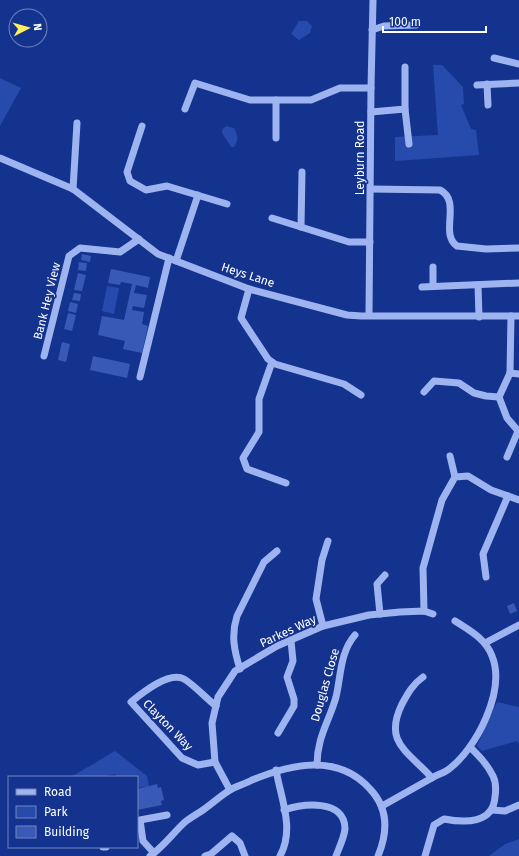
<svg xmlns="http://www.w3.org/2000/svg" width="519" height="856" font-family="'Fira Sans',sans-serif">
<rect width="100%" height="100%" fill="#14338e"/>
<g fill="#264bad">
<path d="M299 21H307L312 26 310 33 299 40 291 34Z"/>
<path d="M433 65H442L463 87 464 104 461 105 471 129 476 130 479 155 395 161V137L438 135Z"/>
<path d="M0 78 21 88 0 126Z"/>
<path d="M226 126 234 128C238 135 239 140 234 147H231L222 133V130Z"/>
<path d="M107 286 119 288 114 314 102 311Z"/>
<path d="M497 702 519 707V744L517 741 482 751 477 746Z"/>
<path d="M115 751 147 776 149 786 137 788V777H116L115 774 101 777H71Z"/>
<path d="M519 839V856H489L505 844Z"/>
</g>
<g fill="#3859b5">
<path d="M82 254 91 256 90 262 81 260Z"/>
<path d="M79 262 87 263 86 271 78 270Z"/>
<path d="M111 269 150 277 148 288 136 285 134 293 147 295 144 308 133 306 132 310 144 312 142 324 148 326 142 353 123 349 125 341 98 335 102 316 124 320 132 284 121 282 120 285 108 283Z"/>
<path d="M78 273 86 275 82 291 74 290Z"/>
<path d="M74 293 81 294 80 301 72 300Z"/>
<path d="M70 302 78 304 76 313 68 311Z"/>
<path d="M68 313 76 315 72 331 64 329Z"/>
<path d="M62 342 70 344 66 362 58 360Z"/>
<path d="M93 356 130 364 127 378 90 370Z"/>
<path d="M514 603 517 611 510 614 507 606Z"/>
<path d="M157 784 158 788 161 787 164 800 161 801 162 805 137 810V789Z"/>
</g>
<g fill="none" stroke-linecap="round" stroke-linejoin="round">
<g stroke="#9eb4f0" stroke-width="7">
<path d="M372 30 384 26 416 25"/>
<path d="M494 58 519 64"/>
<path d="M487 84 488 105"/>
<path d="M477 85 519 83"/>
<path d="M185 109 195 83 250 100H311L340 88H371"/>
<path d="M405 109 409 144"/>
<path d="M371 112 405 109V67"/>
<path d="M142 126 127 172 130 181 146 190 167 186 227 204"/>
<path d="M276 138V100"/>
<path d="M0 158 73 189 158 254 249 289 347 315 361 316H519"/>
<path d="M73 189 77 123"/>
<path d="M371 189 440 190C462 201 439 234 457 246L486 249 519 248"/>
<path d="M272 218 349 242H370"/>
<path d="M301 227 302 172"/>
<path d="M176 261 198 195"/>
<path d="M478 285 479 317"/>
<path d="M433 286V267"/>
<path d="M422 287 519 283"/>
<path d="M249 289 241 318 268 359 275 364 344 384 361 395"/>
<path d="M369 315 371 88 373 0"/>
<path d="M511 316 510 373 499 397 507 418 519 432"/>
<path d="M44 356 69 256 80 248 120 252 139 239"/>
<path d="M272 362 259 399V432L243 458 247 469 286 483"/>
<path d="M510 373 519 374"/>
<path d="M140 377 169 258"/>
<path d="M424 392 434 381 459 383 474 393 486 396 499 397"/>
<path d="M450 456 455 477"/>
<path d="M507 457 518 431"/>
<path d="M486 577 483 554 508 496"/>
<path d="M424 611 423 568 442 500 455 477 468 476 491 490 519 500"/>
<path d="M380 614 377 584 385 575"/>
<path d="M323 626 316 599 322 560 328 541"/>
<path d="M485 643 519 625"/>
<path d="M240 669C234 650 231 635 237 616L264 562 277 551"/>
<path d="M423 677C413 684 408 693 402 704 383 743 408 751 432 778"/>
<path d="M278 733 294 706V699L287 677 293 661 291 641"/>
<path d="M215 762 198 765 182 758 131 702C142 693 169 671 184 679 193 684 207 699 216 706"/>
<path d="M317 765C317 737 329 722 336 697 341 676 340 652 355 635"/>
<path d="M276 770C281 799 295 829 280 856"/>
<path d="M230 790 215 762 212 723 218 697 235 671 277 646 323 626 369 615 400 612 424 611 433 614"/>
<path d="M382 806C398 797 414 788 430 779 436 775 444 773 449 769 477 748 506 690 492 656 486 639 469 630 455 621"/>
<path d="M284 810C302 804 345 798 345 829 344 838 339 848 336 856"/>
<path d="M492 810 505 811 519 805"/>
<path d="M103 847H106"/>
<path d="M154 853 143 841 140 820 167 815"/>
<path d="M150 856C164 846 173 833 185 822 190 818 197 814 203 810 212 804 220 796 230 790 236 786 245 784 252 780 291 764 338 753 370 789 389 809 388 832 378 856"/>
<path d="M205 856 211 854 232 836 240 843 245 856"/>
<path d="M425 856 434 825 444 819C465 823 493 824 495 797 496 790 496 782 493 776 487 764 479 756 470 747"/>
</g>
</g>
<g text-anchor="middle" stroke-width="3.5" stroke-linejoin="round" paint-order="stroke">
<g font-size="12" fill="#fff" stroke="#14338e">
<text transform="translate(360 158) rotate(-90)" y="4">Leyburn Road</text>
<text transform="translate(248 275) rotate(18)" y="4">Heys Lane</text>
<text transform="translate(47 301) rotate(-76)" y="4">Bank Hey View</text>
<text transform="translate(288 631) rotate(-25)" y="4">Parkes Way</text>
<text transform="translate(325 685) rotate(-74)" y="4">Douglas Close</text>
<text transform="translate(168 725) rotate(46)" y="4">Clayton Way</text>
</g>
</g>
<rect x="8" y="776" width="130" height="72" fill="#14338e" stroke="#7285bb"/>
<rect x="16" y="789" width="20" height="6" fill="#9eb4f0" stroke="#7285bb"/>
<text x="44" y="796" font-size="12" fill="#ffffff">Road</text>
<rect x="16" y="806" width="20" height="12" fill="#264bad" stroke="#7285bb"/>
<text x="44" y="816" font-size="12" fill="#ffffff">Park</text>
<rect x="16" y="826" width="20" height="12" fill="#3859b5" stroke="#7285bb"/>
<text x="44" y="836" font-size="12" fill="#ffffff">Building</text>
<g transform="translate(28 28) rotate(84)"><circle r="19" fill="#14338e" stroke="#7285bb"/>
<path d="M0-3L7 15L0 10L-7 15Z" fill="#ffee5e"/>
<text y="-6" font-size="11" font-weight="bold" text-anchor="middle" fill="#ffffff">N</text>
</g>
<path d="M383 26v6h103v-6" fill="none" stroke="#ffffff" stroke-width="2"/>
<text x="389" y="26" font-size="12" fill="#ffffff" stroke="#14338e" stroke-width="3" paint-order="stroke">100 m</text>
</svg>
